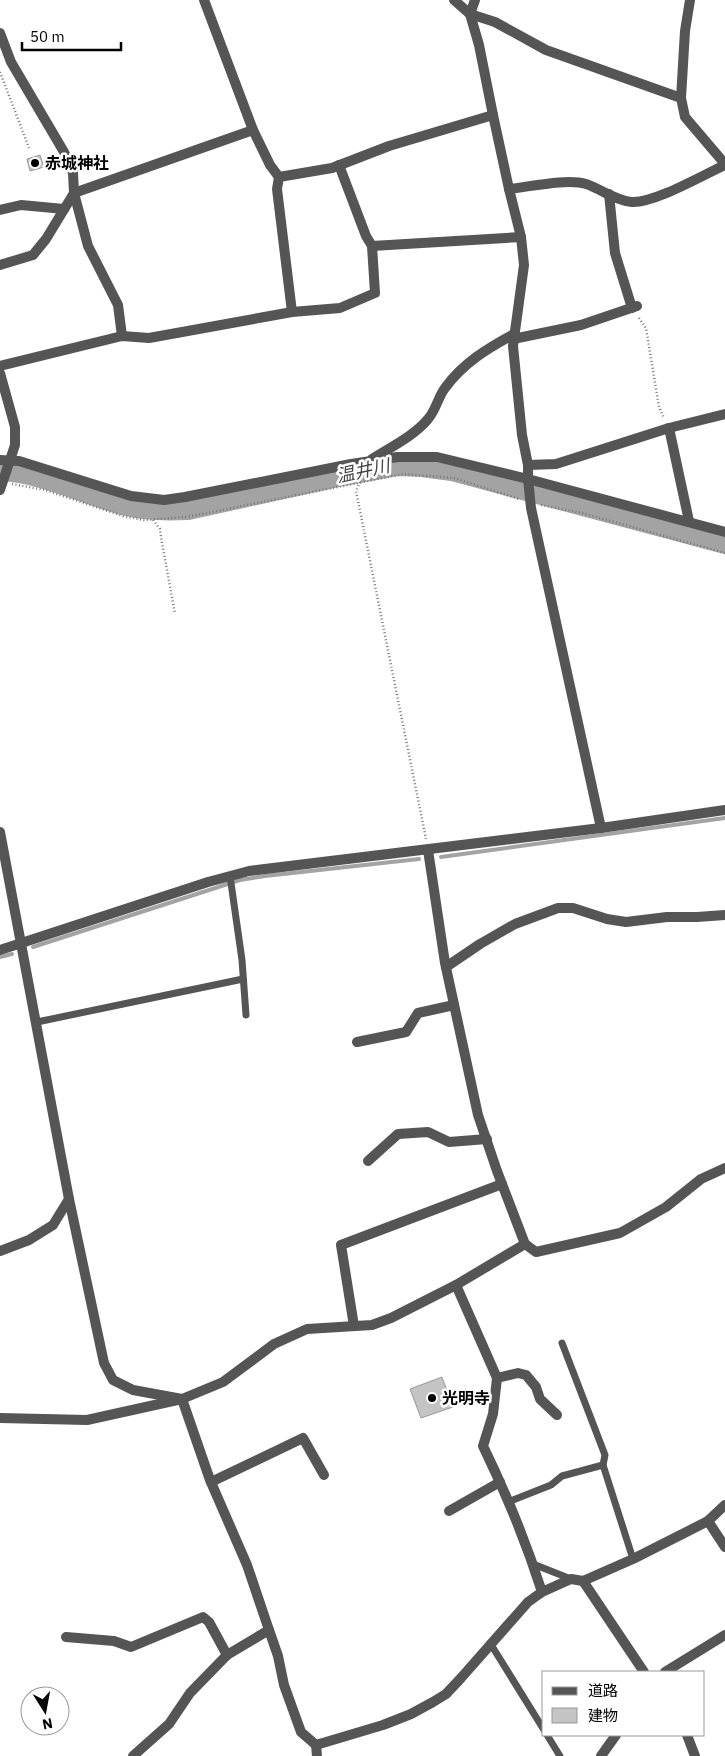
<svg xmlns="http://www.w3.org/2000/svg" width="725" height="1756" font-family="'IBM Plex Sans','Noto Sans JP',sans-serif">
<rect width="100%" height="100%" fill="#fff"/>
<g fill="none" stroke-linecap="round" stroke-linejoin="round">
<g stroke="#a3a3a3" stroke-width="4">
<path d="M441 857 725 818"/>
<path d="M33 947 240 880 265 876 419 859"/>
<path d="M0 957 12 954"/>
</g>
<path stroke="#a3a3a3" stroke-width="24" d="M0 469C44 471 84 493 126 504 146 509 168 509 188 508L338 475 397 464 422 465 452 469 725 542"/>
</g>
<g fill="#c4c4c4" stroke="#999">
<path d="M40 155 44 167 30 171 27 159Z"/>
<path d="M442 1377 453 1407 421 1418 410 1389Z"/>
</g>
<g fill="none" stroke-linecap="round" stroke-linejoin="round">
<g stroke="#777" stroke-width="2.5" stroke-dasharray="1 2.5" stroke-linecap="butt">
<path d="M0 72 29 148"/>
<path d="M639 318 646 328 659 407 664 418"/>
<path d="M360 482 356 491 426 839"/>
<path d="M12 484 45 490 123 516 144 520 187 517 403 474 454 478 519 499"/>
<path d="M541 505 582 513 725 553"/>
<path d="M153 520 160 529 161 537 175 614"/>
</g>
<g stroke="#555" stroke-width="7">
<path d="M230 876 242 960 246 1015"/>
<path d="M37 1022 243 979"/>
<path d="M562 1343 605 1455 603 1465 633 1559"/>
<path d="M508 1502 551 1485 562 1476 603 1465"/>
<path d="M533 1564 571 1579"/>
<path d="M490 1643 544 1730"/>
<path d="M547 1735 560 1756"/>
</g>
<g stroke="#555" stroke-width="10">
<path d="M204 0 253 130"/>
<path d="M454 0 470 14 495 22 546 50 681 98 685 117 725 164"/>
<path d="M475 0 470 14 479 45 493 115"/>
<path d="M0 33 11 62 64 152 73 173 74 193 88 246 118 305 122 336"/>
<path d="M681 98 685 31 690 0"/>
<path d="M279 177 277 189 292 312"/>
<path d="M509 189 521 237 524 265 513 346 522 435 528 465V479L531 508 601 828"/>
<path d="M609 194 615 253 632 308"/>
<path d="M0 210 21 205 64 209"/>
<path d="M372 246 521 237"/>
<path d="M0 265 33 255 46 239 74 193 253 130 270 165 279 177 332 168 389 146 493 115 509 189C529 187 567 178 586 184 601 189 616 201 632 202 655 203 703 175 725 165"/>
<path d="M513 339 581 325 637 306"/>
<path d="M0 366 122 336 149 338 292 312 340 308 375 293 372 246 366 236 339 165"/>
<path d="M669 428 689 521"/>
<path d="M372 459C391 447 414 436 428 419 436 410 438 397 445 388 463 363 488 348 514 334"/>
<path d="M0 460 19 461 131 496 164 500 185 497 351 464 398 457H437L528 479 725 532"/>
<path d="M528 465 556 464 669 428 725 414"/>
<path d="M0 950 208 882 249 871 601 828 725 810"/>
<path d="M446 967 480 944 515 924 558 908H573L607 919 626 922 667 917H697L725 915"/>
<path d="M357 1042 406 1032 418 1013 454 1005"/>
<path d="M368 1161 398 1134 428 1132 449 1142 487 1139"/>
<path d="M69 1199 104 1363 113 1380 133 1390 182 1399 210 1480 247 1565 269 1630 227 1655 190 1693 169 1724 133 1756"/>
<path d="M525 1244 536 1252 620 1233 666 1207 701 1179 725 1168"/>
<path d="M456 1285 497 1378 493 1414 483 1446C506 1493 526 1542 542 1592"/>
<path d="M354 1326 341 1245 502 1184"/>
<path d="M497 1378 518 1373 526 1375 536 1387 540 1399 557 1415"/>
<path d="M0 1418 87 1420 182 1399 223 1382 274 1344 307 1329 372 1325 391 1318 456 1285 525 1244 497 1171 478 1115 445 963 428 850"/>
<path d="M211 1482 303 1438 324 1475"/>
<path d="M449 1511 500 1482"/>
<path d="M708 1521 725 1547"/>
<path d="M583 1581 644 1672"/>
<path d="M269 1630 278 1656 284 1685 301 1732 316 1745 317 1756"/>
<path d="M66 1637 114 1641 131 1647 203 1617 209 1622 227 1655"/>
<path d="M665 1672 725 1635"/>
<path d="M687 1735 695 1756"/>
<path d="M316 1745 383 1725 411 1714 433 1702 446 1694 461 1678 528 1602 542 1592 571 1579 583 1581 633 1559 708 1521 725 1505"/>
<path d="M601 1756 616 1735"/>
</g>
<g stroke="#555" stroke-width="10">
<path d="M0 373 15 427V445L0 490"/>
<path d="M0 832 69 1199 53 1225 29 1240 0 1251"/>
</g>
</g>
<g fill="#000" stroke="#fff" stroke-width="2">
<circle cx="35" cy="163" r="5"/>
<circle cx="432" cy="1398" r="5"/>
</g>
<g text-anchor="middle" stroke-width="5" stroke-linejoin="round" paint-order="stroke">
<g font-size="16" font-weight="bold" fill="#000" stroke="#fff" text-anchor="start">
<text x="45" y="169">赤城神社</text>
<text x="442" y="1404">光明寺</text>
</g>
<g font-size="18" font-style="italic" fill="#444" stroke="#fff">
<text transform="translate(363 471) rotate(-12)" y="6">温井川</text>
</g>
</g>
<rect x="542" y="1671" width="162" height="65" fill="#ffffff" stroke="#999999"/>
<rect x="552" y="1687" width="25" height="8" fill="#555555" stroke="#999999"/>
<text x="588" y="1696" font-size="15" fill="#000000">道路</text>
<rect x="552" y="1708" width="25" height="15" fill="#c4c4c4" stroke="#999999"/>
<text x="588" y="1721" font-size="15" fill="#000000">建物</text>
<g transform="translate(45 1711) rotate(169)"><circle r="24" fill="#ffffff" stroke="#999999"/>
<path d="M0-4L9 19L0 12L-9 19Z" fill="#000000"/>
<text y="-8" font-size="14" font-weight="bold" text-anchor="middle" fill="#000000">N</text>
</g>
<path d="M22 42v8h99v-8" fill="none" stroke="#000000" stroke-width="2.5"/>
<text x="30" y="42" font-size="15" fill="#000000" stroke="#ffffff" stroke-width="4" paint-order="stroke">50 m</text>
</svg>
